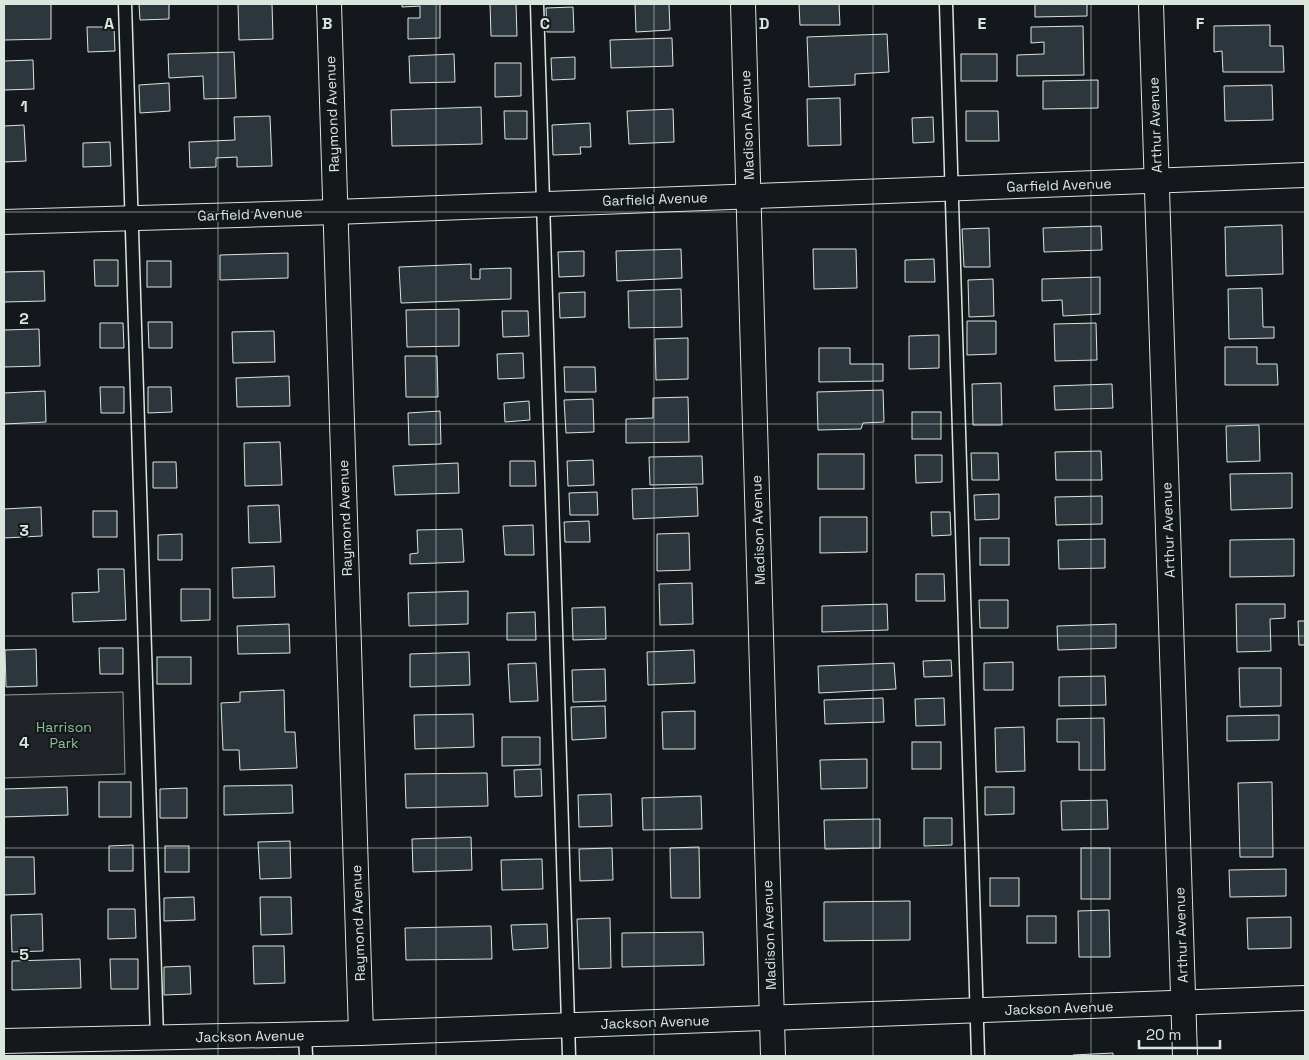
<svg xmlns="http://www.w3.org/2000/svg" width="1309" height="1060" font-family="'Space Grotesk',sans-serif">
<rect width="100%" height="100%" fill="#14181c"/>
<path fill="#202428" stroke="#939e99" d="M123 692 125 774 4 778V695Z"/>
<g fill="#2c363c" stroke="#d8e6dc">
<path d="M4 4H51V39L4 40Z"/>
<path d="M139 4H169V19L140 20Z"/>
<path d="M238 4H272L273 39 239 40Z"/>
<path d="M402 4H440V38L408 39V18H420V6L402 7Z"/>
<path d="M490 4H516L517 36H491Z"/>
<path d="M635 4H669L670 30 636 32Z"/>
<path d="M799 4H839L840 25H800Z"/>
<path d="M1035 4H1087V16L1035 17Z"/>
<path d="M573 7 574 32H547L546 8Z"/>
<path d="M1270 25V46H1283L1284 72H1223L1222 51 1214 52V26Z"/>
<path d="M1083 26 1084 75 1017 76V55L1044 54V42L1031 43V27Z"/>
<path d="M87 27H114L115 51 88 52Z"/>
<path d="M887 34 889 72 855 74V85L809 87 807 37Z"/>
<path d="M672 38 673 66 611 68 610 40Z"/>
<path d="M234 52 236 98 204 99 203 76 169 78 168 54Z"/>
<path d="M454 54 455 82 410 83 409 56Z"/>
<rect x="961" y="54" width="36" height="27"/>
<path d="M575 57V79L552 80 551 58Z"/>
<path d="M33 60 34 89 4 90V61Z"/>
<path d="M495 63H521V96L495 97Z"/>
<path d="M1098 80V108L1043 109V81Z"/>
<path d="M169 83 170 111 140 113 139 85Z"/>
<path d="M1272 85 1273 120 1225 121 1224 86Z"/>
<path d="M840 98 841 145 808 146 807 99Z"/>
<path d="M481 107 482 144 392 146 391 110Z"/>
<path d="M673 109 674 142 629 144 627 111Z"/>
<path d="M504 111H527V139H505Z"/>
<path d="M966 111H998L999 141H966Z"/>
<path d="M270 116 272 166 237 167V157L216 158V167L190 168 189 142 235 140 234 117Z"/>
<path d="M933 117 934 142 913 143 912 118Z"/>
<path d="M590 123 591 147H580L581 154 553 155 552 125Z"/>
<path d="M24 125 26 161 4 162V126Z"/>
<path d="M110 142 111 166 83 167V143Z"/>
<path d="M1282 225 1283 274 1226 276 1225 227Z"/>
<path d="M1101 226 1102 250 1044 252 1043 228Z"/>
<path d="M989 228 990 267H964L962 229Z"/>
<path d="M681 249 682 278 617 281 616 251Z"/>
<path d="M813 249H856L857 288 814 289Z"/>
<path d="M584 251V276L559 277 558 252Z"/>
<path d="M288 253V278L220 280V255Z"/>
<path d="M934 259 935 282H905V260Z"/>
<path d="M94 260H118V286H95Z"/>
<rect x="147" y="261" width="24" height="26"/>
<path d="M471 264V279H480V269L511 268V299L401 303 399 267Z"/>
<path d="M44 271 45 301 4 302V272Z"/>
<path d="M1100 277V314L1063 316 1062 300 1042 301V279Z"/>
<path d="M993 279 994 316 969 317 968 280Z"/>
<path d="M1262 288 1263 327H1274V338L1229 339 1228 289Z"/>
<path d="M681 289 682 327 629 328 628 291Z"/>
<path d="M585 292V317L560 318 559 293Z"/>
<path d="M459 309V346L407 347 406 310Z"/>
<path d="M502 311H528L529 336 503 337Z"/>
<path d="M967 321H996V354L967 355Z"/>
<path d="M148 322H172V348H149Z"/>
<path d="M100 323H123L124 348H100Z"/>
<path d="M1096 323 1097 360 1055 361 1054 324Z"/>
<path d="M39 329 40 366 4 367V330Z"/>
<path d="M274 331 275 362 233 363 232 332Z"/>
<path d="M939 335V368L909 369V336Z"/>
<path d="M688 338V379L656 380 655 339Z"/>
<path d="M1225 347H1257V364H1277L1278 385H1225Z"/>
<path d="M819 348H850V364H883V381L819 382Z"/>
<path d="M523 353 524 378 498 379 497 354Z"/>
<path d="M405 356H437L438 397H406Z"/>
<path d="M564 367H595L596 392H565Z"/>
<path d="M289 376 290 406 237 407 236 378Z"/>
<path d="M1001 383 1002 425H973L972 384Z"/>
<path d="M1112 384 1113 408 1055 410 1054 386Z"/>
<path d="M100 387H124V413H101Z"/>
<path d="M148 387H171L172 412 148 413Z"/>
<path d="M883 390 884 422 863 423 861 429 818 430 817 392Z"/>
<path d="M45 391 46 422 4 424V393Z"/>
<path d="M688 397 689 442 626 443V419L653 418V398Z"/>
<path d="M593 399 594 432 566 433 564 400Z"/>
<path d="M529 401 530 420 505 422 504 403Z"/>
<path d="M440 411 441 444 409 445 408 413Z"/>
<rect x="912" y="412" width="29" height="27"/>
<path d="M1259 425 1260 461 1227 462 1226 426Z"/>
<path d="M280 442 282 485 245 486 244 443Z"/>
<path d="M1101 451 1102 480H1056L1055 452Z"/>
<path d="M971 453H998L999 480H972Z"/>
<rect x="818" y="454" width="46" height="35"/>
<path d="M915 455H942V482L916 483Z"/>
<path d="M702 456 703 484 650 485 649 457Z"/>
<path d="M593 460 594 485 568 486 567 461Z"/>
<path d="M510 461H535L536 486H510Z"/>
<path d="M153 462H176L177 488H153Z"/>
<path d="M458 463 459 493 395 495 393 466Z"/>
<path d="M1292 473V508L1231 510 1230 474Z"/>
<path d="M697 487 698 516 633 519 632 489Z"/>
<path d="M597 492 598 515H570L569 493Z"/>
<path d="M999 494V519L975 520 974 495Z"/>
<path d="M1102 496V524L1056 525 1055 497Z"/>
<path d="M279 505 281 542 249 543 248 506Z"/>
<path d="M41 507 42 536 4 538V509Z"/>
<rect x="93" y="511" width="24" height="26"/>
<path d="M931 512H950L951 535 932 536Z"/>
<path d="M820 517H867V552L820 553Z"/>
<path d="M589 521 590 542H565L564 522Z"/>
<path d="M533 525 534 555H505L503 526Z"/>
<path d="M462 529 464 562 410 564V554L418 553 417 530Z"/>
<path d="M689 533 690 570 657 571V534Z"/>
<path d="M182 534V560H158V535Z"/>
<rect x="980" y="538" width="29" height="27"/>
<path d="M1105 539V568L1059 569 1058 540Z"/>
<path d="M1294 539V576L1230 577V540Z"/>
<path d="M274 566 275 597 233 598 232 568Z"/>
<path d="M98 569H124L126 620 73 622 72 593 99 592Z"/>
<path d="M916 574H944L945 601H916Z"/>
<path d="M692 583 693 624 660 625 659 584Z"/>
<path d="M181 589H210V620L181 621Z"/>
<path d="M468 591V624L409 626 408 593Z"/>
<path d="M979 600H1008V628H980Z"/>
<path d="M887 604 888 630 822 632V606Z"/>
<path d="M1236 604H1285V618L1270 619 1271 651 1237 652Z"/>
<path d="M605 607 606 639 573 640 572 608Z"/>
<path d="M535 612 536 640H507V613Z"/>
<path d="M1298 621H1305V645H1299Z"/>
<path d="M289 624 290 653 238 654 237 626Z"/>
<path d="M1116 624V648L1058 650 1057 626Z"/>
<path d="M99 648H123V674H100Z"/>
<path d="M36 649 37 686 6 687 5 650Z"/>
<path d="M694 650 695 683 648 685 647 652Z"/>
<path d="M469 652 470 685 410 687V654Z"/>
<rect x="157" y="657" width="34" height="27"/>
<path d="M951 660 952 676 924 677 923 661Z"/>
<path d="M1013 662V690H984V663Z"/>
<path d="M536 663 538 701 510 702 508 664Z"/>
<path d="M894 663 896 689 819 693 818 666Z"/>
<path d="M1239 668H1281V706L1240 707Z"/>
<path d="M605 669 606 701 573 702 572 670Z"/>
<path d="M1105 676 1106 705 1059 706V677Z"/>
<path d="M284 690 285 732H295L297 768 240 770 239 750H223L221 703 240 702V692Z"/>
<path d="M883 698 884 722 825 724 824 700Z"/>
<path d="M944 698 945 725 916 726 915 699Z"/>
<path d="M605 706 606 738 572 740 571 707Z"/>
<path d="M695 711V749H663L662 712Z"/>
<path d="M473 714 474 747 415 749 414 715Z"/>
<path d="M1279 715V740L1227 741V716Z"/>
<path d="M1104 718 1105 770H1079V742H1057V719Z"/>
<path d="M1024 727 1025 771 996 772 995 728Z"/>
<path d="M502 737H540V765L502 766Z"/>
<rect x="912" y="742" width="29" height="27"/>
<path d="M867 759V788L821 789 820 760Z"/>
<path d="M541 769 542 796 515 797 514 770Z"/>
<path d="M487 773 488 806 406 808 405 774Z"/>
<rect x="99" y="782" width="32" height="35"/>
<path d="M1272 782 1273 857H1240L1238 783Z"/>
<path d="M292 785 293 813 224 815V786Z"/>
<path d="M67 787 68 815 4 817V789Z"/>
<path d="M985 787H1014V814L985 815Z"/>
<path d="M187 788V818H160V789Z"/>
<path d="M611 794 612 826 579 827 578 795Z"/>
<path d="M701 796 702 829 643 830 642 798Z"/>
<path d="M1107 800 1108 829 1062 830 1061 801Z"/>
<path d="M924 818H952V845L924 846Z"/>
<path d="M880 819V848L825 849 824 820Z"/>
<path d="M471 837 472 870 413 872 412 839Z"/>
<path d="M290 841 291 878 260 879 258 842Z"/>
<path d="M133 845V871H109V846Z"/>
<rect x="165" y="846" width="24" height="26"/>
<path d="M699 847 700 898H671L670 848Z"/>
<path d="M612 848 613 880 580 881 579 849Z"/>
<rect x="1081" y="848" width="29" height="51"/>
<path d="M4 857H34L35 894 4 895Z"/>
<path d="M542 859 543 889 502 890 501 860Z"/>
<path d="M1286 869V896L1230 897 1229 870Z"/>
<rect x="990" y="878" width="29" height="28"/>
<path d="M194 897 195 920 164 921V898Z"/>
<path d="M260 897H291L292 934 261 935Z"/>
<path d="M910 901V940L824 941V902Z"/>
<path d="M108 909H135L136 938 108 939Z"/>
<path d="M1109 910 1110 957H1079L1078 911Z"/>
<path d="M42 914 43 951 12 952 11 915Z"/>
<rect x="1027" y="916" width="29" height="27"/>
<path d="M1291 917V948L1248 949 1247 918Z"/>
<path d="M610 918 611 968 579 969 577 919Z"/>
<path d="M547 924 548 948 513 950 511 925Z"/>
<path d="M491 926 492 959 406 960 405 928Z"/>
<path d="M703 932 704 965 622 967V933Z"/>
<path d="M253 946H284L285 983 254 984Z"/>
<path d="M80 959 81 988 12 990V961Z"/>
<path d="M110 959H138V989H111Z"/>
<path d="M190 966 191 994 164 995V967Z"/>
<path d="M1113 1053V1056H1073V1055Z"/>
</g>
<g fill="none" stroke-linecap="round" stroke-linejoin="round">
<g stroke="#d8e6dc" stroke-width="15">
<g id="service">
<path d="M125 4 157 1038"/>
<path d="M537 4 569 1056"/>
<path d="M946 4 978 1056"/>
<path d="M305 1035 306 1056"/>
</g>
</g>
<g stroke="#d8e6dc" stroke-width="26">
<g id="minor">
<path d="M329 4 361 1033"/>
<path d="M743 4 773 1056"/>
<path d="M1151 4 1185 1056"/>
<path d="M4 222 335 212 1305 175"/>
<path d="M4 1041 361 1033 1305 998"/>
</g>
</g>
<use href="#service" stroke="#14181c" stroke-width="12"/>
<use href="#minor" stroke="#14181c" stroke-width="24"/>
</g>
<path fill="none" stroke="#d8e6dc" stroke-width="1" stroke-opacity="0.55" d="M218 4V1056M436 4V1056M654 4V1056M873 4V1056M1091 4V1056M4 212H1305M4 424H1305M4 636H1305M4 848H1305"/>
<g text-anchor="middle" stroke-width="4" stroke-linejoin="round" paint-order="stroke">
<g font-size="14" fill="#d8e6dc" stroke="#14181c">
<text transform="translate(332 114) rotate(-92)" y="5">Raymond Avenue</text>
<text transform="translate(747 125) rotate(-92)" y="5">Madison Avenue</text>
<text transform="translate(1155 125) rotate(-92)" y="5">Arthur Avenue</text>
<text transform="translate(1059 185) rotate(-2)" y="5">Garfield Avenue</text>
<text transform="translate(655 199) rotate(-2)" y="5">Garfield Avenue</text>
<text transform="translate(250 214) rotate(-2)" y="5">Garfield Avenue</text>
<text transform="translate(345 518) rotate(-92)" y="5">Raymond Avenue</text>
<text transform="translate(758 530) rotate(-92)" y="5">Madison Avenue</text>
<text transform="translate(1168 530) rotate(-92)" y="5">Arthur Avenue</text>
<text transform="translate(358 923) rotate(-92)" y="5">Raymond Avenue</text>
<text transform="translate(769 935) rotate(-92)" y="5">Madison Avenue</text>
<text transform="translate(1181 935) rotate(-92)" y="5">Arthur Avenue</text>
<text transform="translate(1059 1008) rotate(-2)" y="5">Jackson Avenue</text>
<text transform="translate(655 1022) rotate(-2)" y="5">Jackson Avenue</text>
<text transform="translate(250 1036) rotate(-1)" y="5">Jackson Avenue</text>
</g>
<g font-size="14" fill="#8ac095" stroke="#14181c">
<text x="64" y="732">Harrison<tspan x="64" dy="16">Park</tspan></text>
</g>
</g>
<g font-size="16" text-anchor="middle" font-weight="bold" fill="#d8e6dc" stroke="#14181c" stroke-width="4" stroke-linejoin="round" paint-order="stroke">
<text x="109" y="29">A</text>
<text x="327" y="29">B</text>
<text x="545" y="29">C</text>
<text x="764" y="29">D</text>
<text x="982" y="29">E</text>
<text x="1200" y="29">F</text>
<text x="24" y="112">1</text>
<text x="24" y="324">2</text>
<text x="24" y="536">3</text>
<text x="24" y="748">4</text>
<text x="24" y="960">5</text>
</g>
<rect width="1309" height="1060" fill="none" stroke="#d8e6dc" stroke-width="10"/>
<path d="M1139 1040v8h81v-8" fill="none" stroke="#d8e6dc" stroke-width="2.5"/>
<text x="1146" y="1040" font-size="15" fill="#d8e6dc" stroke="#14181c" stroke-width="4" paint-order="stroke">20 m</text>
</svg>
